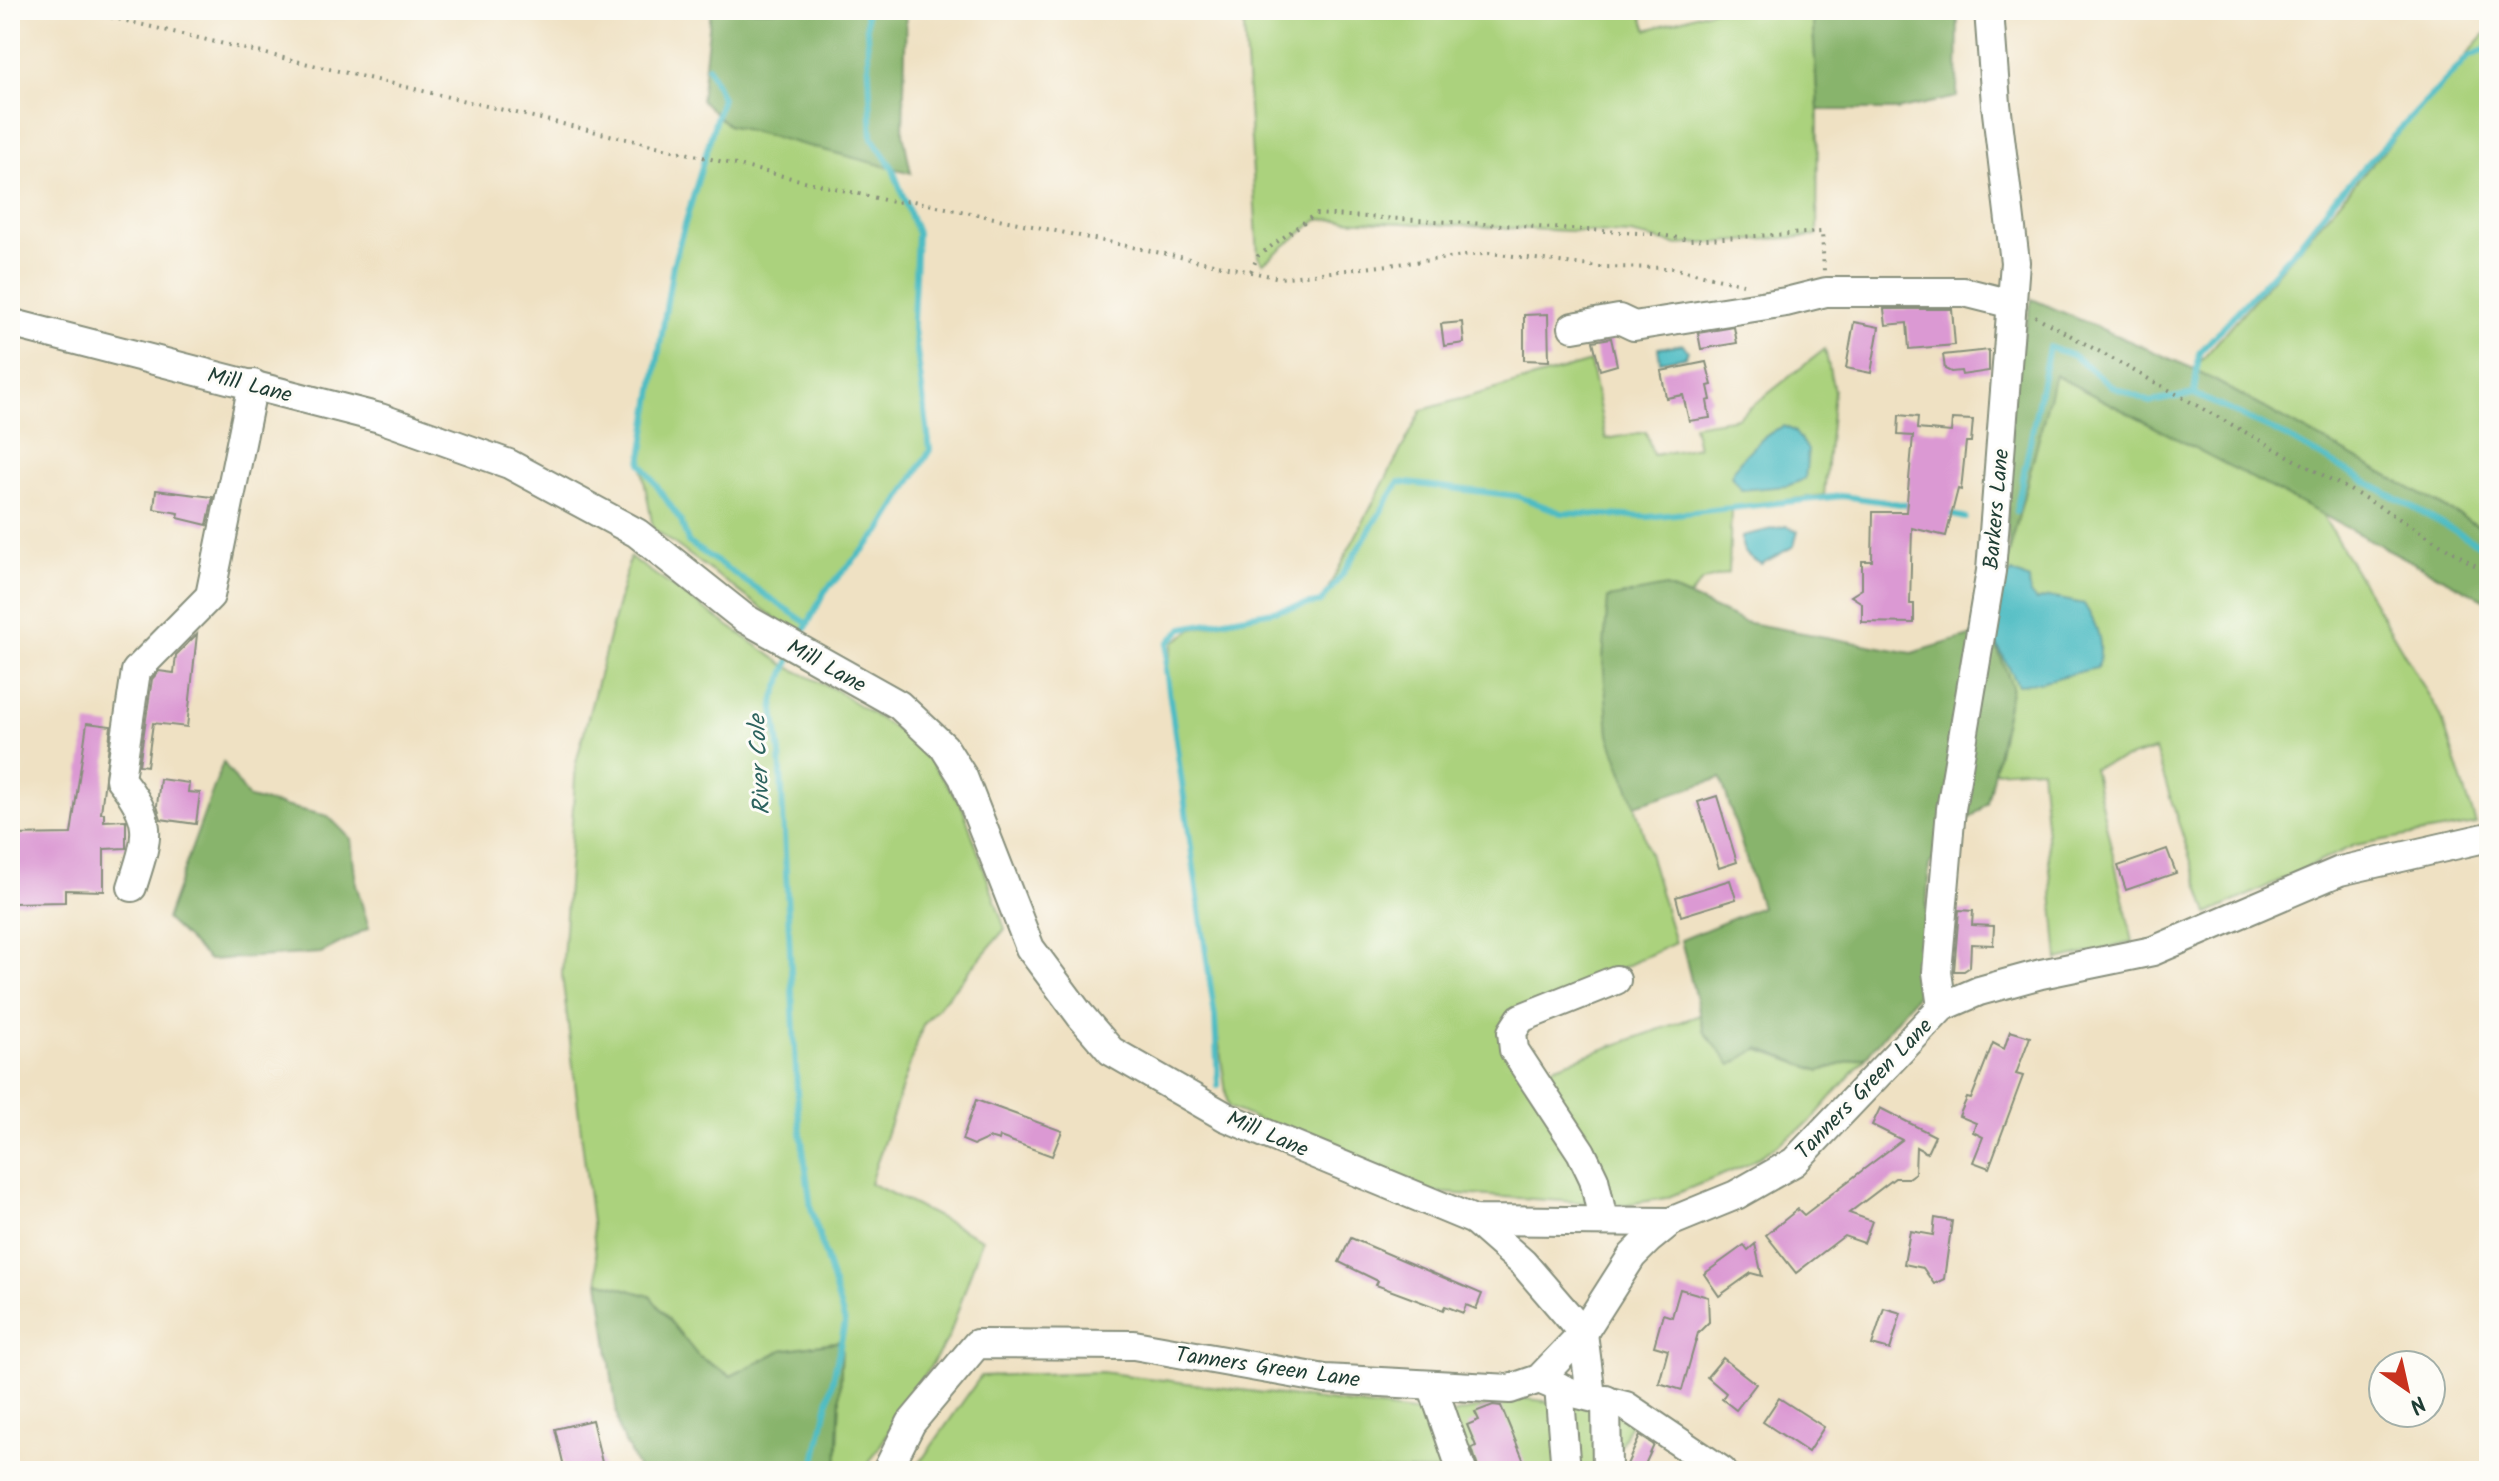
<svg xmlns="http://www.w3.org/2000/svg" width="2499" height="1481" font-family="Kalam,sans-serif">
<rect width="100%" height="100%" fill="#fdfcf7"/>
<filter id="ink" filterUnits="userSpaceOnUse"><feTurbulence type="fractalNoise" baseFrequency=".0125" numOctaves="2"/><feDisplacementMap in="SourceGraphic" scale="16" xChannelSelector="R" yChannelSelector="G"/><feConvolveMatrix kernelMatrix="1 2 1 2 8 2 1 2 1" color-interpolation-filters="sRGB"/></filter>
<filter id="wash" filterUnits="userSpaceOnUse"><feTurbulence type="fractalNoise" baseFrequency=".006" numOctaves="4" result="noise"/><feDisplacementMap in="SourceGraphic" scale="32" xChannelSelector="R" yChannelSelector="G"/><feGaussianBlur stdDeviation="1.8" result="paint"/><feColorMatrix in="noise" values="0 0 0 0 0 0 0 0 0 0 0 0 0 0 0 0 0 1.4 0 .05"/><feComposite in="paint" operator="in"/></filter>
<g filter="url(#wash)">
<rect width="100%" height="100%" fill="#efe1c3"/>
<g fill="#abd27d" stroke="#658858" stroke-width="2">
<path d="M1243 10H1640L1647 30 1712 10H1812L1818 110 1817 236 1678 245 1631 234 1319 219 1263 263 1258 256Z"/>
<path d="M2489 29V532L2194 369Z"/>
<path d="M717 115 728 125 892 167 917 233 913 321 930 450 880 532 824 591 801 637 653 528 641 463 673 265Z"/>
<path d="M1825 349 1834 391 1824 495 1731 507 1729 573 1702 581 1689 597 1666 587 1611 739 1635 805 1675 943 1510 1021 1539 1072 1700 1015 1704 1031 1820 1071 1867 1056 1809 1123 1749 1164 1666 1198 1622 1205 1429 1192 1228 1107 1166 670 1174 642 1193 629 1321 602 1422 410 1590 362 1606 439 1646 432 1653 455 1698 447 1693 425 1737 418Z"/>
<path d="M2054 375 2320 511 2441 716 2476 824 2355 845 2208 914 2155 750 2093 768 2133 942 2058 960 2041 768 1994 771 2012 686 1990 630Z"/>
<path d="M630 557 786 666 834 689 918 744 962 806 1005 929 923 1025 870 1183 982 1239 949 1337 864 1471H837L842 1341 782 1350 731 1376 698 1356 650 1296 599 1281 562 975 576 763Z"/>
<path d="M1101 1372 1444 1416 1521 1398 1612 1410 1630 1424 1612 1465 1614 1471H914L981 1376Z"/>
</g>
<g fill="#88b46c" stroke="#547850" stroke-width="2">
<path d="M711 10H906L903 133 911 173 728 125 701 100Z"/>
<path d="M1812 10H1958L1957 97 1897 110H1818Z"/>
<path d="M2032 299 2194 369 2489 532V602L2055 375 2009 553 2007 522 2013 379Z"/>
<path d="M1666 587 1744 622 1912 653 1990 630 2012 686 1987 803 1955 832 1929 865 1922 988 1867 1056 1820 1071 1759 1048 1731 1065 1704 1031 1681 940 1761 907 1721 778 1635 805 1609 735 1603 659 1608 598Z"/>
<path d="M223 762 249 798 328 816 351 839 356 884 369 928 321 953 209 960 166 919Z"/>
<path d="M599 1281 650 1296 698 1356 731 1376 782 1350 842 1341 837 1471H639L619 1430Z"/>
</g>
<g fill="#4ebcc3" stroke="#367c7c" stroke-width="2">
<path d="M1683 344 1688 351 1685 357 1660 361 1658 348Z"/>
<path d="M1784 426 1794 431 1808 450 1805 479 1787 486 1741 490 1731 476C1739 457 1764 434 1784 426Z"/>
<path d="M1786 526 1798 531 1794 546 1761 564C1748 557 1740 552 1742 536Z"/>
<path d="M2012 572 2029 580 2030 594 2036 601 2049 597 2084 604C2097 625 2105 644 2097 668 2069 673 2046 683 2018 685L1992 635 2002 582Z"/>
</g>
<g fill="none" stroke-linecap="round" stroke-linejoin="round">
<g stroke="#4ebcc3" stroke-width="6">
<path d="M708 67 722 98 673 265 641 463 681 521 688 542 808 624"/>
<path d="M2194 394 2277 432 2489 550"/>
<path d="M2016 512 2049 347 2074 356 2113 387 2150 402 2194 394 2199 353 2297 247 2335 198 2468 57 2489 48"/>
<path d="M1945 513 1965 518"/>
<path d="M799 641 825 591 880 532 930 450 913 321 917 233 892 167 872 138 866 10"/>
<path d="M792 654 773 702 780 754 798 1110 811 1208 845 1323 813 1471"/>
<path d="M1218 1086 1215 1017 1166 670 1168 643 1183 628 1321 602 1342 575 1399 482 1517 496 1562 513 1648 517 1842 496 1915 506"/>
</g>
</g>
<g id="blocks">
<g fill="#db99d3">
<path d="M1884 309H1952L1955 345 1909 349 1907 323 1886 325Z"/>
<path d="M1548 314 1549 361 1524 360V315Z"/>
<path d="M1462 322 1464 343 1444 346 1441 324Z"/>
<path d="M1854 322 1879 327 1871 373 1846 368Z"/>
<path d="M1734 327 1737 343 1701 349 1698 333Z"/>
<path d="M1611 338 1617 365 1600 370 1593 341Z"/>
<path d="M1989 350V371L1962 375 1961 371 1951 372 1945 369 1943 355Z"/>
<path d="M1706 362 1712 385 1708 386 1711 400 1707 401 1710 418 1689 421 1683 395 1666 398 1661 371Z"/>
<path d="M1899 415 1918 417 1917 429 1951 432 1952 419 1973 420 1971 442H1966L1961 490 1958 489 1946 536 1912 528 1910 604H1914V623L1862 622V603L1851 596 1862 589V561H1872L1873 512H1906L1913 436 1898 435Z"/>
<path d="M156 490 213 497 207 525 178 518 179 513 154 509Z"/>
<path d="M197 634 187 727 153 723 147 766 139 765 152 679 159 671 174 673 176 655Z"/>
<path d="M87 723 111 726 101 813H104V821L126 820V848L104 849V891L65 890V902L11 903 10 835 71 834Z"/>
<path d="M160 779 189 783 188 792 200 793 196 824 161 819 157 806Z"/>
<path d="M1717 796 1737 862 1719 868 1698 802Z"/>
<path d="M2167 849 2176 873 2126 890 2118 866Z"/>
<path d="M1730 880 1736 899 1681 916 1676 897Z"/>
<path d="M1959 910 1973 911 1972 925 1994 926 1993 945 1971 944 1970 967 1964 971H1954Z"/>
<path d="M2010 1031 2030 1037 2016 1074 2023 1076 1989 1168 1973 1162 1983 1137 1973 1132 1976 1123 1959 1116 1967 1098 1971 1099 1993 1043 2004 1049Z"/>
<path d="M976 1100 1062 1131 1052 1156 1000 1137 999 1141 989 1138 974 1145 962 1140Z"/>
<path d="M1880 1108 1935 1136 1927 1153 1916 1147 1915 1173 1908 1178H1895L1849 1213 1872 1221 1864 1243 1844 1236 1796 1273 1766 1235 1798 1209 1804 1215 1902 1140 1872 1125Z"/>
<path d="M1935 1218 1952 1221 1944 1279 1934 1284 1923 1268 1904 1264 1910 1231 1933 1235Z"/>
<path d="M1351 1238 1482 1294 1476 1309 1466 1305 1463 1313 1445 1306 1443 1310 1376 1285 1378 1281 1339 1262Z"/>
<path d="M1755 1244 1762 1276 1751 1273 1719 1296 1704 1274 1744 1245 1748 1250Z"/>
<path d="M1680 1289 1708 1297 1709 1322 1698 1333 1682 1390 1659 1383 1668 1350 1654 1346 1663 1314 1672 1317Z"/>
<path d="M1884 1308 1901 1313 1890 1350 1872 1345Z"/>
<path d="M1723 1358 1756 1384 1736 1410 1722 1399 1726 1393 1707 1377Z"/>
<path d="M1779 1398 1824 1427 1808 1452 1763 1422Z"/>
<path d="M1493 1405 1501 1406 1528 1471H1479L1472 1448 1476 1446 1467 1425 1479 1420 1475 1412Z"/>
<path d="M592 1420 604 1471H565L555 1429Z"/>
<path d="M1640 1436 1654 1445 1642 1471H1624Z"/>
</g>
</g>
</g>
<g filter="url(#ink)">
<use href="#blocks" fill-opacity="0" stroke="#878f7c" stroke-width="2"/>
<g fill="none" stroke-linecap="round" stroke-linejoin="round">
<g stroke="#878f7c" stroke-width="32">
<g id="minor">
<path d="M10 323 380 418 509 464 637 533 744 618 899 705 944 747 963 777 1030 948 1080 1015 1111 1051 1226 1117 1474 1220 1670 1222"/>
<path d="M1573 327 1619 319 1634 326 1786 302 1826 292H1964L2012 304"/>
<path d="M132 887C148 837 155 822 120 779L136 671 210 596 253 384"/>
<path d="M1942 1007 1937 972 1951 809 1991 571 2015 262 1996 104 1989 10"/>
<path d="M1474 1220 1523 1263 1583 1333 1591 1396"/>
<path d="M1603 1220 1594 1179 1581 1152 1514 1050 1512 1032 1521 1018 1616 980"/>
<path d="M1539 1379 1570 1392 1626 1406 1722 1471"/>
<path d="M1432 1385 1462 1471"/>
<path d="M1559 1387 1566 1471"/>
<path d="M1606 1400 1607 1471"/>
<path d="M887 1471 911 1423 977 1344 1134 1345 1325 1379 1510 1389 1539 1379 1583 1333 1632 1256 1649 1239 1670 1222 1736 1195 1794 1162 1942 1007 1979 991 2041 974 2153 951 2340 871 2489 837"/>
</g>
</g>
<g stroke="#878f7c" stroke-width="4" stroke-dasharray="2 6" stroke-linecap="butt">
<path d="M80 10 893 202 913 201 1280 278 1490 253 1598 267 1672 268 1743 284"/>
<path d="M1251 271 1258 256 1315 214 1655 234 1690 240 1822 232 1824 271"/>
<path d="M2035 316 2377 505 2489 574"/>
</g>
<use href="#minor" stroke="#fff" stroke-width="28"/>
</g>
</g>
<g text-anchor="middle" stroke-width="6" stroke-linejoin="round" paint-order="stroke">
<g font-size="22" fill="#1f3d34" stroke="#fdfcf7">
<text transform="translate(250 384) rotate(14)" y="8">Mill Lane</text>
<text transform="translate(1995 509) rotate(-85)" y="8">Barkers Lane</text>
<text transform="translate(827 665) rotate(29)" y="8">Mill Lane</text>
<text transform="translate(1863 1088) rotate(-46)" y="8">Tanners Green Lane</text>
<text transform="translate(1268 1133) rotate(23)" y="8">Mill Lane</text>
<text transform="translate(1268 1366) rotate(8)" y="8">Tanners Green Lane</text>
</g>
<g font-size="24" font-style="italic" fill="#2d635f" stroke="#fdfcf7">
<text transform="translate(759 765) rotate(-93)" y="8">River Cole</text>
</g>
</g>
<rect width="2499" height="1481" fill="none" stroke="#fdfcf7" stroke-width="40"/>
<g transform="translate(2407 1389) rotate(146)"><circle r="38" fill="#fdfcf7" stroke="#a4b0a9" stroke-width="2"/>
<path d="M0-6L14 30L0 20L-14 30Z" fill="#c8321e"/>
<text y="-12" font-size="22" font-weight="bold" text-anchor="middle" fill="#1f3d34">N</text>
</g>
</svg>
